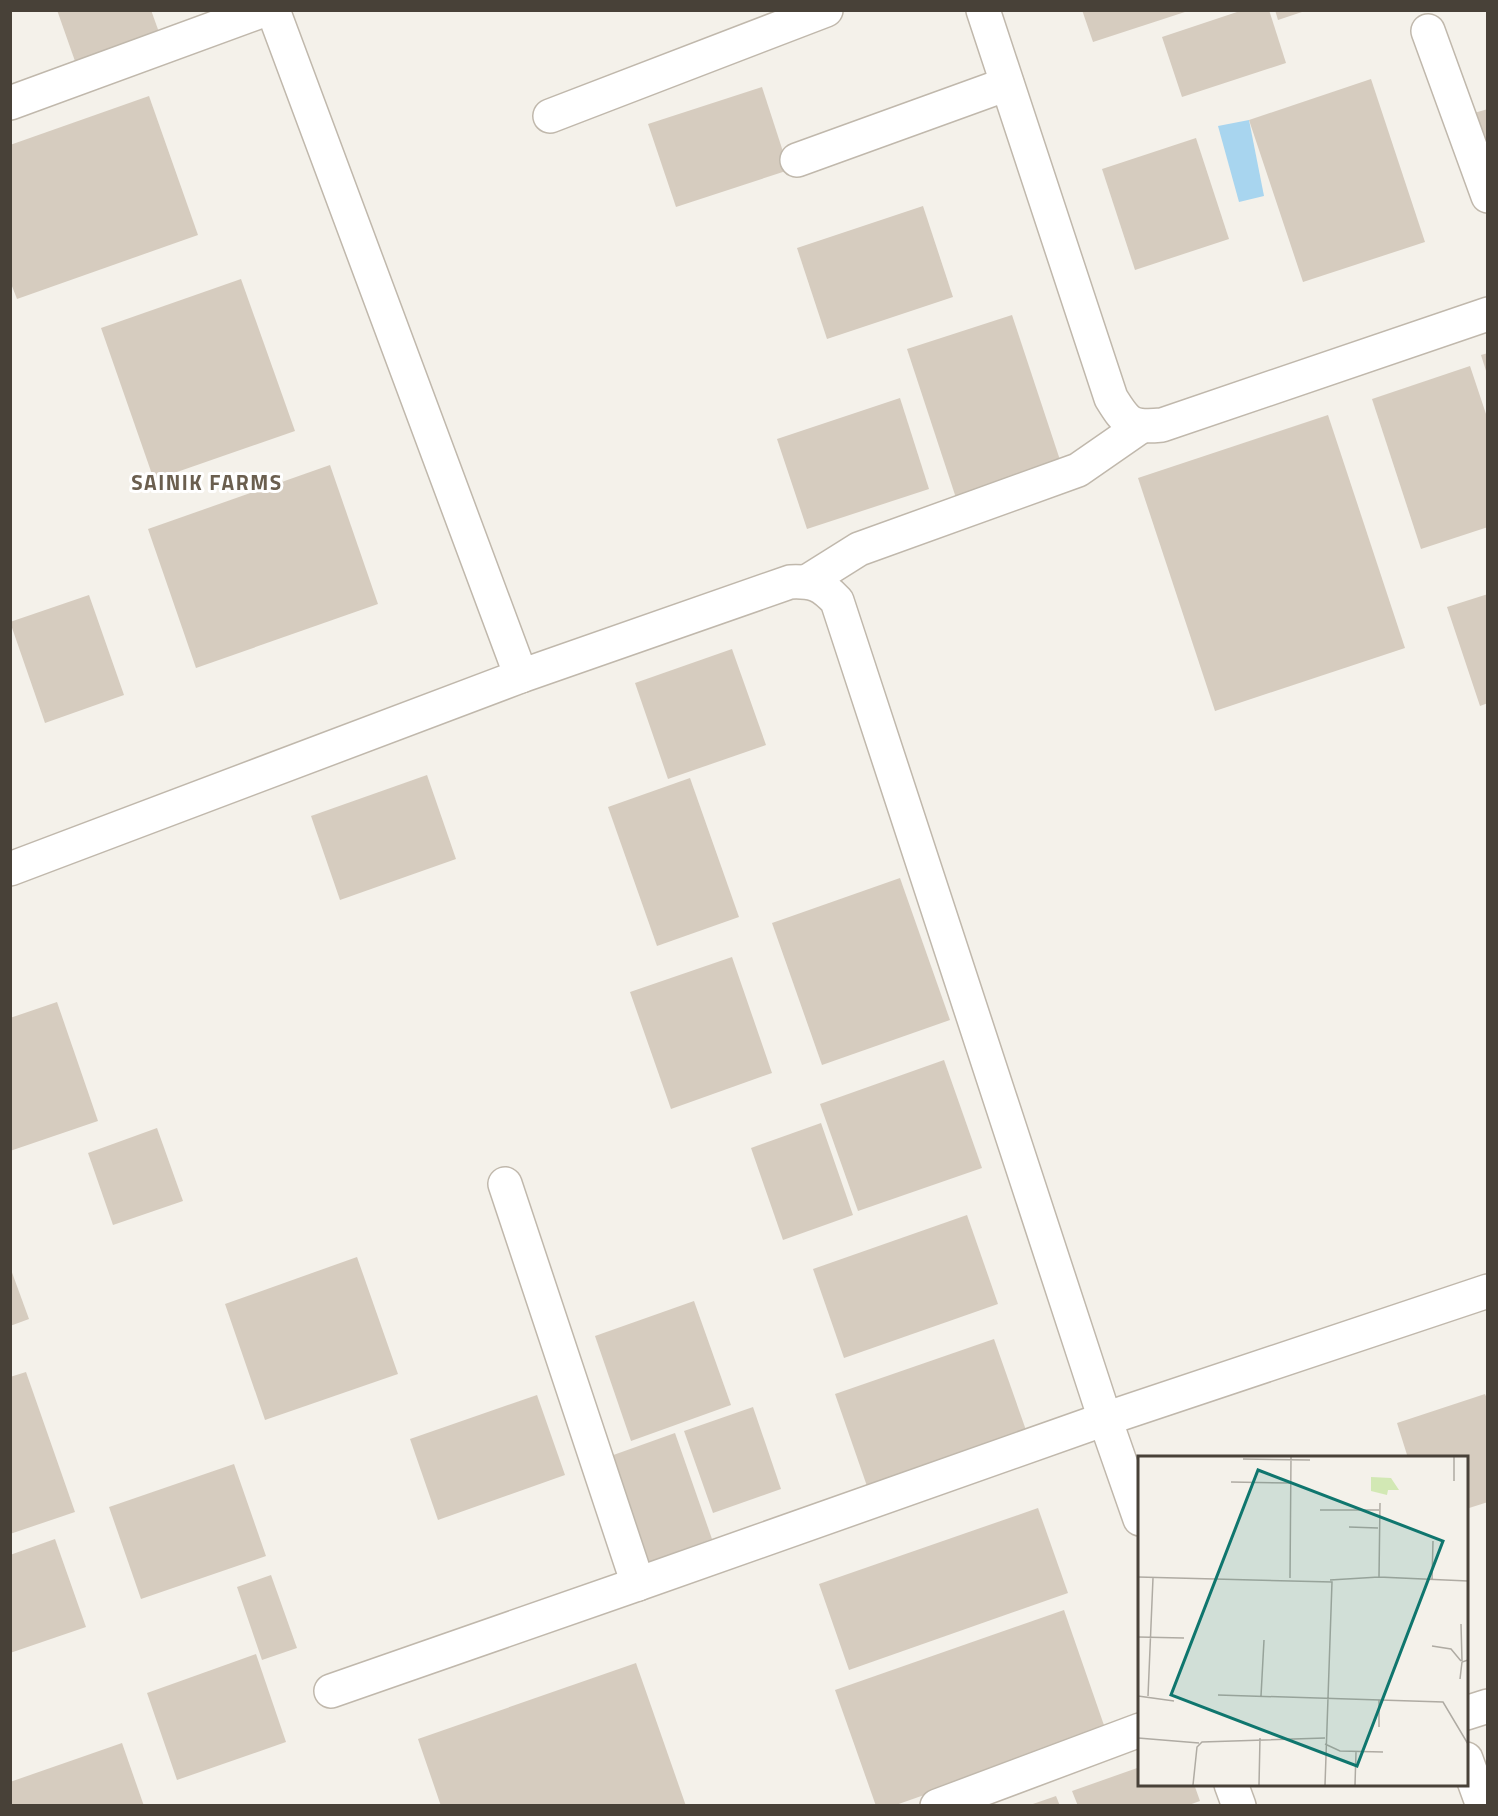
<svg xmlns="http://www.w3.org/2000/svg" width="1498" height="1816" font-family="'Titillium Web',sans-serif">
<rect width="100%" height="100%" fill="#f4f1ea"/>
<path fill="#a8d5ef" d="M1249 120 1264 196 1239 202 1218 126Z"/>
<g fill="#d6ccbf">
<path d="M57 10H151L160 35 76 64Z"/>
<path d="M1082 10H1188V11L1093 42Z"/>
<path d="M1243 10H1269L1286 63 1182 97 1162 37Z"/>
<path d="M1275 10H1305V11L1278 20Z"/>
<path d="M1371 79 1425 242 1303 282 1249 120Z"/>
<path d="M762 87 789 170 676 207 648 124Z"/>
<path d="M149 96 198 235 17 299 10 281V145Z"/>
<path d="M1488 109V151L1474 113Z"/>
<path d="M1196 138 1229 239 1135 270 1102 169Z"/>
<path d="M923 206 953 297 827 339 797 248Z"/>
<path d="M241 279 295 431 154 480 101 328Z"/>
<path d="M1012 315 1061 463 956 498 907 349Z"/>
<path d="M1488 353V374H1487L1481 355Z"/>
<path d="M1470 366 1488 420V527L1421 549 1372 399Z"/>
<path d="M900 398 929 489 807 529 777 439Z"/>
<path d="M1328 415 1405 648 1215 711 1138 478Z"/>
<path d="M330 465 378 604 196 668 148 529Z"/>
<path d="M1488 594V703L1480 706 1447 607Z"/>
<path d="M89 595 124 695 45 723 10 622Z"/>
<path d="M732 649 766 745 668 779 635 683Z"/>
<path d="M427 775 456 859 340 900 311 816Z"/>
<path d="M690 778 739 917 657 946 608 807Z"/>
<path d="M900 878 950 1020 822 1065 772 923Z"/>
<path d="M732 957 772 1073 671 1109 630 992Z"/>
<path d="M57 1002 98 1121 10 1151V1018Z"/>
<path d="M944 1060 982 1168 858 1211 820 1104Z"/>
<path d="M821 1123 853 1215 783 1240 751 1148Z"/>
<path d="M157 1128 183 1201 113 1225 88 1153Z"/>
<path d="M967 1215 998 1304 844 1358 813 1269Z"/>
<path d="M357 1257 398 1374 265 1420 225 1304Z"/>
<path d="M10 1267 29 1319 10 1326Z"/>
<path d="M694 1301 731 1405 631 1441 595 1336Z"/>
<path d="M994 1339 1027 1433 868 1489 835 1394Z"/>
<path d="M26 1372 75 1512 10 1534V1377Z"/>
<path d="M1485 1394 1488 1401V1502L1466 1509V1458H1408L1397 1423Z"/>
<path d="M537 1395 565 1475 438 1520 410 1439Z"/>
<path d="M753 1407 781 1489 713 1513 684 1431Z"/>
<path d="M675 1433 712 1539 643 1564 605 1458Z"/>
<path d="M234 1464 266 1556 141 1599 109 1507Z"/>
<path d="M1038 1508 1068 1593 849 1670 819 1584Z"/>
<path d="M55 1539 86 1627 10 1653V1555Z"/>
<path d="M271 1575 297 1648 262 1660 237 1587Z"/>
<path d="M1064 1610 1106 1731 893 1806H876L835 1690Z"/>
<path d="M256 1654 286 1742 177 1780 147 1693Z"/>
<path d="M636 1663 686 1806H441L418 1739Z"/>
<path d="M122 1743 144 1806H10V1782Z"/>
<path d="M1140 1767V1784H1194L1200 1801 1186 1806H1078L1072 1791Z"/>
<path d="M1056 1796 1060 1806H1030V1805Z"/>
</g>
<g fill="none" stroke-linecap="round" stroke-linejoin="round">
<g stroke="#c0b8ac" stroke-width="36">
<g id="minor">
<path d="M273 10 521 676"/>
<path d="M983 10 1111 398C1127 424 1131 428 1162 425L1488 314"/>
<path d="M1428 31 1488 196"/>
<path d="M10 103 264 10"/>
<path d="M550 116 826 10"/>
<path d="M797 160 1007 84"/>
<path d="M808 581 859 549 1078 470 1140 427"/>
<path d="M10 869 521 676 790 582C813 581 821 584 837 601L1105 1419 1140 1519"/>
<path d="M505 1184 638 1584"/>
<path d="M331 1691 638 1584 1105 1419 1488 1291"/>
<path d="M1466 1713 1488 1706"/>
<path d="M1466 1759 1483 1806"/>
<path d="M1231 1784 1239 1806"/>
<path d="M937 1806 1140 1730"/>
</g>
</g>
<use href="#minor" stroke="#fff" stroke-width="33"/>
</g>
<g text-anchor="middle" stroke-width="6" stroke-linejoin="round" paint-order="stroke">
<g font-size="21" font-weight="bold" letter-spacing="1.5" fill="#6b5f4f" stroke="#fff">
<text x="207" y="490">SAINIK FARMS</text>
</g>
</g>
<g transform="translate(1138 1456)">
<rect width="330" height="330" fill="#f4f1ea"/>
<path d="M233 21 253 22 261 34H250L249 39 233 35Z" fill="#d2e8b4"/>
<path fill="none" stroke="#afaba3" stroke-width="1.5" d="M105 3 172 4M316 25V1M93 26 153 27M242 47 241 121 330 125M182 54H241M211 71 240 72M0 121 194 126 187 329M152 122 153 1M192 124 241 121M294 124 295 85M323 168 324 205M0 181 46 182M294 190 313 193 323 205M322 223 324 206 330 204M80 239 305 246 330 288M0 240 36 245M10 240 15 122M123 240 126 184M241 271V244M0 282 61 287M187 288 202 295 245 296M55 329 59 291 64 286 187 282M121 329 122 282M217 329 218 296"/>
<path fill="#0f766e" fill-opacity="0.15" stroke="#0f766e" stroke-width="3" d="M120 14 305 85 219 310 33 239Z"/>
<rect width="330" height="330" fill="none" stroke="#484138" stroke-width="3"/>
</g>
<rect width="1498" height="1816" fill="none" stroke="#484138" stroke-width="24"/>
</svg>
